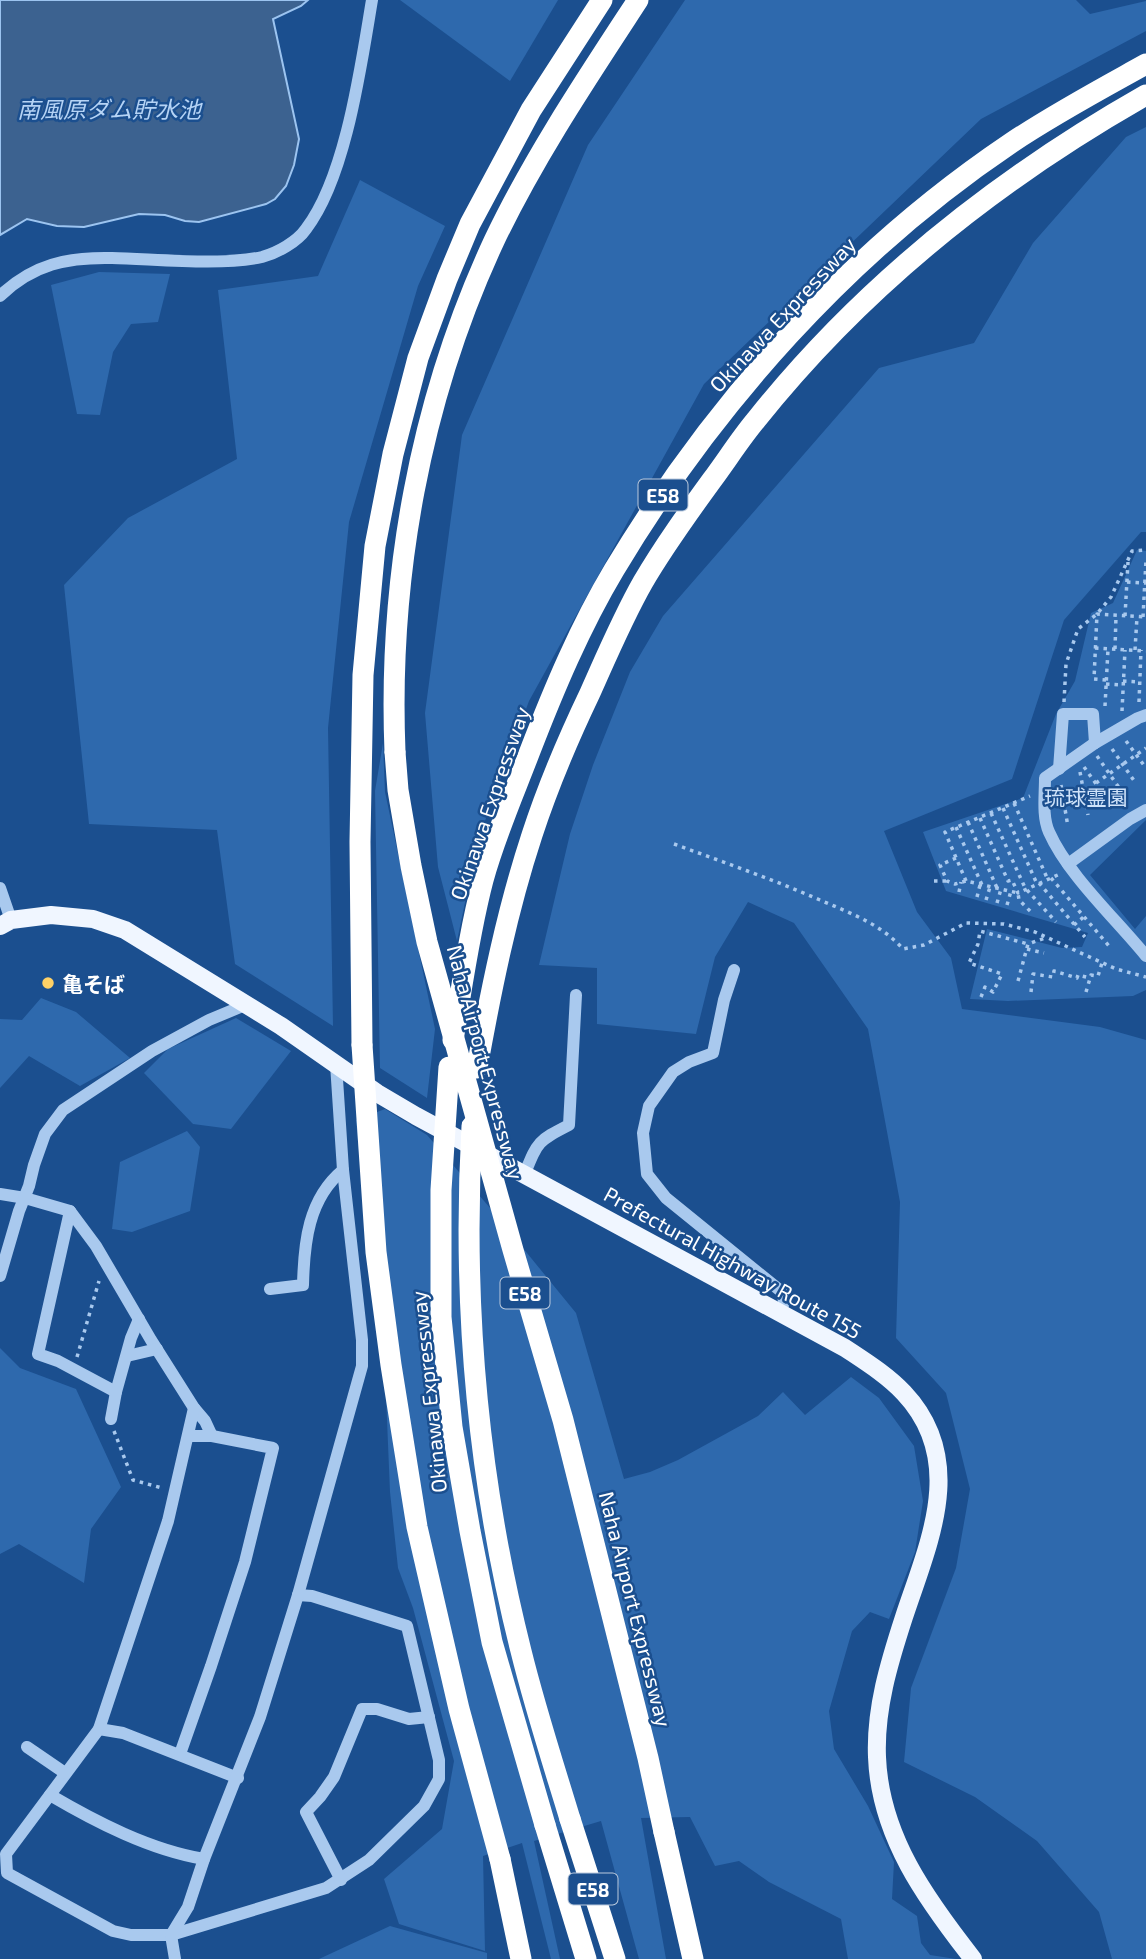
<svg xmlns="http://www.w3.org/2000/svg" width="1146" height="1959" font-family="'Exo 2','Noto Sans JP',sans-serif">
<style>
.green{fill:#2e69ad}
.water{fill:#3c6290;stroke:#9cc4f0;stroke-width:2}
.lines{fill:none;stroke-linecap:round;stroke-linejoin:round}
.path{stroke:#a9c9ee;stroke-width:3.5;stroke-dasharray:3.5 5;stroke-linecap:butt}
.minor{stroke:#a9c9ee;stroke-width:12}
.major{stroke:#f0f6ff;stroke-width:18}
.highway{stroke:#fff;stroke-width:21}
.highway-bridge{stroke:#fff;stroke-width:21}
.poi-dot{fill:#ffd166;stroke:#1b4f8f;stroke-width:2.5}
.labels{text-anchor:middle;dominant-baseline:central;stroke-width:5;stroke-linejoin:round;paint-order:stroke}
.shield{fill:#1b4f8f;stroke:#bbcadd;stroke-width:2}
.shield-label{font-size:19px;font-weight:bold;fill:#fff}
.street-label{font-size:21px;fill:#fff;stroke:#1b4f8f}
.park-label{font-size:21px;fill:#cfe3fa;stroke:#1b4f8f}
.poi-label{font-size:21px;font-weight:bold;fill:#fff;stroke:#1b4f8f;text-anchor:start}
.water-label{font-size:23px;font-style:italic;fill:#b5d3f5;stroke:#1b4f8f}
</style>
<rect width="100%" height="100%" fill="#1b4f8f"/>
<g class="green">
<polygon points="400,0 558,0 510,81"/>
<polygon points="685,0 1076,0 1090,14 1146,1 1146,31 981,119 704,384 529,701 478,840 457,941 438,867 425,713 462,435 588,145"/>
<polygon points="1146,127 1146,532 1141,532 1064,620 1012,779 884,831 917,912 951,958 962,1009 1100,1027 1146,1040 1146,1959 1112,1959 1099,1912 1037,1841 975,1797 904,1762 911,1688 956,1568 970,1489 946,1393 896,1338 900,1202 868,1029 794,923 748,902 715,957 696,1034 597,1024 597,968 539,965 570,834 593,765 630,672 663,616 879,368 974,343 1033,243 1126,137"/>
<polygon points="360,180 445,226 418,286 349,522 328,728 333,1026 235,964 217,830 89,824 64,585 128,518 237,459 218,290 318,276"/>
<polygon points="99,272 170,274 158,322 131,324 113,352 100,415 77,414 51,285"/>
<polygon points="1137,550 1146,551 1146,820 1090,875 1135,929 1146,916 1146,990 1133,996 1008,1001 970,999 987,929 1062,948 1082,947 1088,933 946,891 923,832 1023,798 1056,714 1075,681 1091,613 1113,603"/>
<polygon points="383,743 385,792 435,1029 427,1098 380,1068 375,791"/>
<polygon points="41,998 76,1012 130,1058 80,1086 29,1056 0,1088 0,1019 22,1020"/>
<polygon points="236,1018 291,1051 231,1129 193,1124 144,1073 168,1049"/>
<polygon points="385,1109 427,1135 491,1209 576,1313 624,1479 650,1472 678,1460 758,1416 783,1392 805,1415 851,1377 879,1398 914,1446 923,1501 915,1552 889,1619 870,1612 852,1631 829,1711 834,1749 868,1806 894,1862 892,1899 917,1916 921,1943 930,1955 956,1959 848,1959 841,1919 769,1882 739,1861 715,1866 690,1817 641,1818 666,1959 639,1959 601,1821 534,1841 560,1959 551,1959 522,1843 483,1856 485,1951 399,1924 384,1879 442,1829 454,1761 413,1608 398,1568 390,1492 386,1396 372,1290 356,1120"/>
<polygon points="187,1131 200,1147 190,1211 132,1232 112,1229 120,1162"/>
<polygon points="0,1348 20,1368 76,1389 121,1487 91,1529 84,1583 19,1544 0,1554"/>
<polygon points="390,1926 487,1953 487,1959 319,1959"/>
</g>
<polygon class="water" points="0,0 308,0 301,6 273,19 299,139 294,165 286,186 275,199 266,204 199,222 185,221 165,215 139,214 84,227 57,226 27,219 0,235"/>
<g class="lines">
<g class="path">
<polyline points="1127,582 1146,583"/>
<polyline points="1125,616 1128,562"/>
<polyline points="1143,617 1146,560"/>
<polyline points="1095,648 1146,651"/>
<polyline points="1115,649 1116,616"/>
<polyline points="1135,650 1137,617"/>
<polyline points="1106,680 1094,679 1097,614 1146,617"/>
<polyline points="1123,681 1140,682"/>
<polyline points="1106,684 1123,685"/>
<polyline points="1064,702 1066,664 1078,629 1097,614 1111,597 1132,551 1146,550"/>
<polyline points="1139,702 1141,650"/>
<polyline points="1105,706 1108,649"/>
<polyline points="1122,711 1125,650"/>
<polyline points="1126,741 1146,768"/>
<polyline points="1112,749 1135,782"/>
<polyline points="1097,756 1122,792"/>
<polyline points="1084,767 1109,802"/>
<polyline points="1080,772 1088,815"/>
<polyline points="1096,783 1146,748"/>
<polyline points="1061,785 1068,827"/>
<polyline points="1014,803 1048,880"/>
<polyline points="1003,808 1037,884"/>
<polyline points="991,813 1026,890"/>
<polyline points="980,818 1008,881 1012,880 1018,893 1060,874"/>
<polyline points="968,822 997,888"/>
<polyline points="956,827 982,885"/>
<path d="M674 844C723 862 772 879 820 900 850 913 881 924 903 949L924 945 966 923 1004 924 1035 932 1116 969 1146 977"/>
<polyline points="956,858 940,865 947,881 955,884 966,881 1018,893 1019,900 1032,913"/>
<polyline points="1051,878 1109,946"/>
<polyline points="934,881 947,881"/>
<polyline points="966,881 945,832 1030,796"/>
<polyline points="1039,883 1085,937"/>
<polyline points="1027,890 1056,922"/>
<polyline points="959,892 961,882"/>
<polyline points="977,897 980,885"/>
<polyline points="986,900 990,887"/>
<polyline points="997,903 1001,889"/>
<polyline points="1007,905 1011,891"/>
<polyline points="1074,925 1086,915"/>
<polyline points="1027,949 1044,953"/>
<polyline points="1018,981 1028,944 1045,938"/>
<polyline points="1031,992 1033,974 1053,977 1054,971 1077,978 1078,975 1090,978"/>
<polyline points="1086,992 1091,975 1098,976 1102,963"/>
<polyline points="981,997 985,987 993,992 1002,974 969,963 978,944 980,931 1028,944"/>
<polyline points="77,1357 99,1281"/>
<polyline points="114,1431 133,1480 162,1488"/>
</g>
<g class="minor">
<path d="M0 296C33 264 68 257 112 258 156 259 220 266 262 257 277 253 297 242 306 229 346 177 361 65 372 0"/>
<path d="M1146 715 1138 718 1095 743 1045 778C1045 796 1042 816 1049 832 1068 875 1116 919 1146 956"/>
<polyline points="1059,769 1063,714 1093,714 1095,743"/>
<polyline points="1068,864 1130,819 1146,810"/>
<polyline points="0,888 11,920"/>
<polyline points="734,970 724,1000 713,1053 689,1062 673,1072 649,1106 643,1133 647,1174 666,1198 782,1292 784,1301 781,1313"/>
<path d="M525 1173C538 1141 538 1141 569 1125L576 995"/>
<polyline points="0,1194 25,1198 70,1211 96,1246 151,1340 194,1408 205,1421 212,1436"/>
<polyline points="70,1211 38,1354 58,1361 116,1392 131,1338 139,1319"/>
<polyline points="0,1276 19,1211 29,1186 34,1165 45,1134 63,1110 152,1051 209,1020 245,1005"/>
<path d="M270 1289 303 1285C304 1243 308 1199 343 1170"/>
<polyline points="127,1356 157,1349"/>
<polyline points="194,1408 168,1521 99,1729 6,1854 7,1873 113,1931 131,1935 171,1935 326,1888 369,1860 424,1806 439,1779 439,1760 407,1626 312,1596 298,1595"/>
<polyline points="111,1419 116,1392"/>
<polyline points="99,1729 123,1733 238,1778"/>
<polyline points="27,1747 65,1773"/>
<polyline points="180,1754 211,1666 245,1562 273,1448 212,1436 188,1436"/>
<path d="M50 1795C96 1822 150 1850 204 1859"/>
<polyline points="341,1880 306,1812 320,1797 334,1777 362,1709 377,1709 409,1719 429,1717"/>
<polyline points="175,1959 171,1935 188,1907 204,1859 260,1717 298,1595 362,1366 362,1340 343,1170 336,1064"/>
</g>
<path class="major" d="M0 926 11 920 51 915 93 919 125 930 281 1026 377 1093 416 1116 845 1348C866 1362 887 1375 904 1393 968 1461 928 1544 904 1617 889 1663 875 1709 877 1757 880 1836 926 1899 973 1959"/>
<g class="highway">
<path d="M395 752C388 578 420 400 494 241 534 157 587 78 638 0"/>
<path d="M453 1040C462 987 469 933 483 880 495 836 514 793 530 751 554 689 580 627 614 570 714 403 849 252 1011 143 1054 114 1101 89 1146 64"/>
<polyline points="362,1045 360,842 363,675 375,546 393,454 418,358 447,279 470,224 531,110 602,0"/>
<path d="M477 1068C491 990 507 911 532 835 548 786 568 739 590 693 607 655 623 617 643 582 664 546 688 513 712 480 727 460 740 439 756 420 862 287 998 179 1146 95"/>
<polyline points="570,1819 615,1959"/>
<polyline points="545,1825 586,1959"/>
<polyline points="664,1832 693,1959"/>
<polyline points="500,1859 521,1959"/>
</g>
<g class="highway-bridge">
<polyline points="395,752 398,790 411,866 427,942 513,1250 563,1420 648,1758 664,1832"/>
<polyline points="362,1045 376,1252 391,1365 417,1527 459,1709 500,1859"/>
<polyline points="449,1067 441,1190 441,1317 452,1427 470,1531 492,1642 545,1825"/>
<path d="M472 1126C462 1302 478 1481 521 1651 535 1708 553 1763 570 1819"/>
</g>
</g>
<circle class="poi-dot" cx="48" cy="983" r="7"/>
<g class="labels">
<g class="shield">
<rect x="638.5" y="479.5" width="49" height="31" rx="5"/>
<rect x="500.5" y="1277.5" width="49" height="31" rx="5"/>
<rect x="568.5" y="1873.5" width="49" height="31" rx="5"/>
</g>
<g class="shield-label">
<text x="663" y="495">E58</text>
<text x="525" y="1293">E58</text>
<text x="593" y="1889">E58</text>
</g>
<g class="street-label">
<text transform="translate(782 314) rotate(-47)">Okinawa Expressway</text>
<text transform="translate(489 803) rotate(-71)">Okinawa Expressway</text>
<text transform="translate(486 1062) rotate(75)">Naha Airport Expressway</text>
<text transform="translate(733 1262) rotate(29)">Prefectural Highway Route 155</text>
<text transform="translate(428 1392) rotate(-96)">Okinawa Expressway</text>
<text transform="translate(636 1609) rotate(76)">Naha Airport Expressway</text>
</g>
<g class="park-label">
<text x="1086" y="796">琉球霊園</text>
</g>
<g class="poi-label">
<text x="62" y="983">亀そば</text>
</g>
<g class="water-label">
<text x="109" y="109">南風原ダム貯水池</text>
</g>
</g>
</svg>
